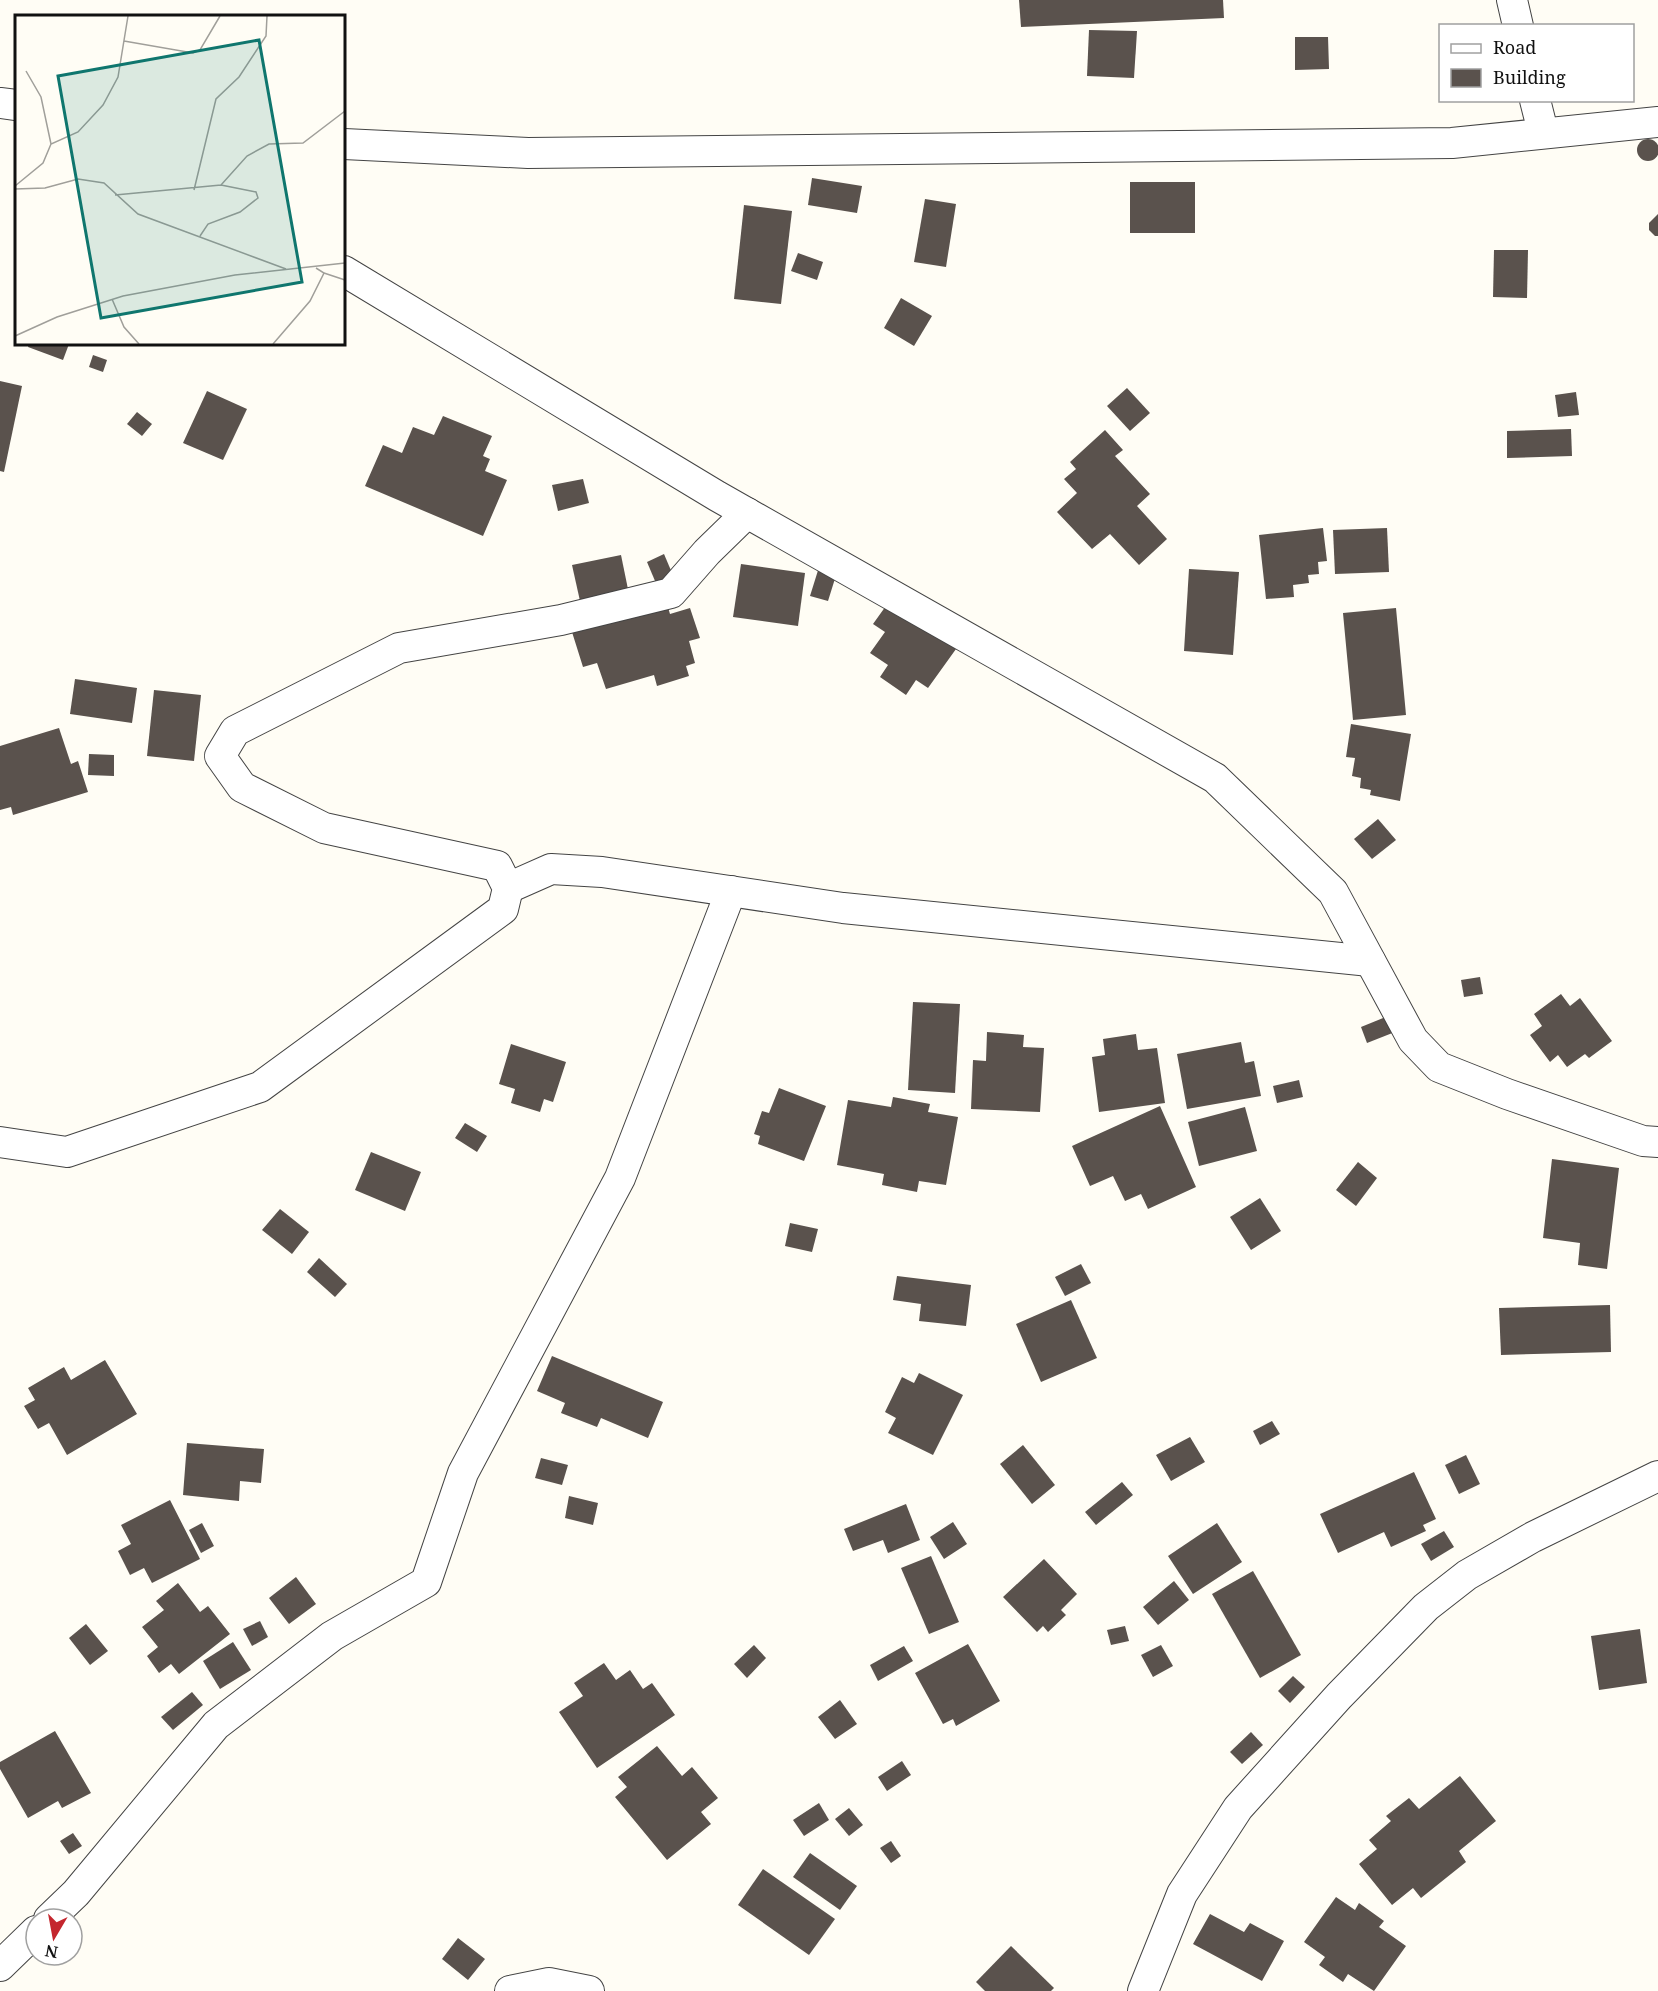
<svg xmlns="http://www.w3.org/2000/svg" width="1658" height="1991" font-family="'Noto Serif',serif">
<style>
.building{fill:#5a524d}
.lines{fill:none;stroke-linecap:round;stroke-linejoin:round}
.street-casing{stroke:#444;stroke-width:32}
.street{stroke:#fff;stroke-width:30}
.inset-road{fill:none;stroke:#a09f9a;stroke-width:1.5}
.view{fill:#0f766e;fill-opacity:0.15;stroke:#0f766e;stroke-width:3}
.inset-edge{fill:none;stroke:#111;stroke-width:3}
</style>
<rect width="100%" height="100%" fill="#fffdf5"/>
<g class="building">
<polygon points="1019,0 1223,0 1224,18 1021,27"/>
<polygon points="1089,30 1137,31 1134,78 1087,76"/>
<polygon points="1295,37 1328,37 1329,69 1295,70"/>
<circle cx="1648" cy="150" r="11"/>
<polygon points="812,178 862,186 857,213 808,205"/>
<rect x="1130" y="182" width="65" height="51"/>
<polygon points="925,199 956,204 946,267 914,262"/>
<polygon points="744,205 792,211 781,304 734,299"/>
<polygon points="1658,214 1658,236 1655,236 1649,230 1649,223"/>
<polygon points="1494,250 1528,250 1527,298 1493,297"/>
<polygon points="798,253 823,262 817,280 791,271"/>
<polygon points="901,298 932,316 914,346 884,328"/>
<polygon points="29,344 69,344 63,360 28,347"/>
<polygon points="93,355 107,360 103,372 89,367"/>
<polygon points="0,381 22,386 4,472 0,471"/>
<polygon points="1127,388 1150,413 1130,431 1107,406"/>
<polygon points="207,391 247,409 223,460 183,443"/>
<polygon points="1576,392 1579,415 1558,417 1555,395"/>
<polygon points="137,412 152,424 142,436 127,424"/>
<polygon points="443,416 492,436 483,456 490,459 485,471 507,480 483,536 365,486 383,445 402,453 413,427 434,435"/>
<polygon points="1571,429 1572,456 1507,458 1507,431"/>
<polygon points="1105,430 1123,450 1115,456 1150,494 1137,506 1167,539 1139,565 1110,534 1092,549 1057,512 1077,493 1064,479 1076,469 1070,462"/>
<polygon points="583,479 589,503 558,511 552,485"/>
<polygon points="1323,528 1327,561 1318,562 1319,574 1308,575 1309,583 1293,585 1294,597 1266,599 1259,535"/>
<polygon points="1387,528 1389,572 1335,574 1333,530"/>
<polygon points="664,554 675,580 658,588 647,562"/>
<polygon points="621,555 630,599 582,610 572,565"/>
<polygon points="741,564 805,573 798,626 733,617"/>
<polygon points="820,564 838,569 828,601 810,596"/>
<polygon points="1189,569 1239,572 1233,655 1184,651"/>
<polygon points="888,603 956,649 928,688 916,680 906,695 880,677 888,665 870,653 885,632 873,624"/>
<polygon points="667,604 670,614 690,608 700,638 689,641 695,663 686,666 689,676 657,686 654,675 606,689 597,663 583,667 572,632"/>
<polygon points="1396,608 1406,715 1353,720 1343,613"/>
<polygon points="75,679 137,688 132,723 70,714"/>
<polygon points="154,690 201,695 194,761 147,756"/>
<polygon points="1351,724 1411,734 1400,801 1370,795 1371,790 1360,788 1361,778 1352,776 1355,758 1346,757"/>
<polygon points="59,728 71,764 78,761 88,792 13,815 11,807 0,810 0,746"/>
<polygon points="89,754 114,755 114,776 88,775"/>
<polygon points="1378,819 1396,840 1372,859 1354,839"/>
<polygon points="1480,977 1483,994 1464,997 1461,980"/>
<polygon points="1561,994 1570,1006 1580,998 1612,1041 1589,1058 1585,1054 1567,1067 1558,1055 1550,1062 1530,1035 1542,1026 1534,1014"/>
<polygon points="913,1002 960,1004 955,1093 908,1090"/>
<polygon points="1393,1014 1400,1030 1367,1043 1361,1027"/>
<polygon points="987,1032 1024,1035 1023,1047 1044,1048 1040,1112 971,1109 973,1060 986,1061"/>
<polygon points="1136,1034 1138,1050 1157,1048 1165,1103 1099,1112 1092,1057 1105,1055 1103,1039"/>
<polygon points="1241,1042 1245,1063 1254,1061 1261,1096 1187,1109 1177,1054"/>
<polygon points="511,1044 566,1062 553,1102 544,1099 540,1112 511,1103 515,1089 499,1084"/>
<polygon points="1299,1080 1303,1097 1277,1103 1273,1086"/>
<polygon points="779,1088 826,1106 804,1161 758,1144 760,1136 754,1134 762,1111 769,1113"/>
<polygon points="893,1097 930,1104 928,1112 958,1117 946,1185 919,1181 917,1192 882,1185 884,1174 837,1165 848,1100 891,1107"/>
<polygon points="1160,1106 1196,1187 1148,1209 1141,1194 1125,1201 1113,1176 1090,1186 1072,1146"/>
<polygon points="1245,1107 1257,1151 1199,1166 1188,1122"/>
<polygon points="465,1123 487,1136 477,1152 455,1138"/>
<polygon points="371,1152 421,1172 405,1211 355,1190"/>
<polygon points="1552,1159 1619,1168 1607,1269 1578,1265 1580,1243 1543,1238"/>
<polygon points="1358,1162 1377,1178 1356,1206 1336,1190"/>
<polygon points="1260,1198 1281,1231 1251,1250 1230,1217"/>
<polygon points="280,1209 309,1232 292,1254 262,1230"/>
<polygon points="790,1223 818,1229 812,1252 785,1246"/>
<polygon points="319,1258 347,1284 335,1297 307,1272"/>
<polygon points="1081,1264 1091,1283 1065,1296 1055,1277"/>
<polygon points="897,1276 971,1285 966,1326 919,1321 921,1304 893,1300"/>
<polygon points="1071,1300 1097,1358 1041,1382 1016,1324"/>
<polygon points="1610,1305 1611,1352 1501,1355 1499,1308"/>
<polygon points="552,1356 663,1402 648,1438 601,1418 597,1427 561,1413 565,1403 537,1391"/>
<polygon points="105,1360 137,1414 67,1455 49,1423 38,1429 24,1406 35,1400 28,1388 64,1367 71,1380"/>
<polygon points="919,1373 963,1395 933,1455 888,1433 896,1418 885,1412 902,1377 914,1383"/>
<polygon points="1272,1421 1280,1434 1260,1445 1253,1431"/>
<polygon points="1190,1437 1205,1462 1171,1481 1156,1455"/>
<polygon points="187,1443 264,1449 261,1483 240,1481 239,1501 183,1495"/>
<polygon points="1023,1445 1055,1485 1032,1504 1000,1464"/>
<polygon points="1466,1455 1480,1484 1459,1494 1445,1465"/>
<polygon points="541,1458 568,1465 562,1485 535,1478"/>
<polygon points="1414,1472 1436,1519 1423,1525 1426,1531 1391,1547 1384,1532 1338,1553 1320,1514"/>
<polygon points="1122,1482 1133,1495 1096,1525 1085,1512"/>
<polygon points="569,1496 598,1503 593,1525 565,1518"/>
<polygon points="170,1500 200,1559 152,1583 144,1568 130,1575 118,1551 131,1544 121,1525"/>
<polygon points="906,1504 920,1540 888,1553 883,1540 853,1551 844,1529"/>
<polygon points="953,1522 967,1544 944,1559 930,1537"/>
<polygon points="202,1523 214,1546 201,1553 189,1530"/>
<polygon points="1217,1523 1242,1562 1193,1594 1168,1556"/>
<polygon points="1444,1531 1454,1547 1431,1561 1421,1544"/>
<polygon points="931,1556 959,1622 929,1634 901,1568"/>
<polygon points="1044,1559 1077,1594 1061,1610 1066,1615 1048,1632 1043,1626 1037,1632 1003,1597"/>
<polygon points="1253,1571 1301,1655 1260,1678 1212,1594"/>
<polygon points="296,1577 316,1604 289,1624 269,1598"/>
<polygon points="1174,1581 1189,1600 1158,1625 1143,1607"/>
<polygon points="178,1583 200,1612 208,1606 230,1634 179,1674 171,1664 159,1673 147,1656 158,1647 142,1627 164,1610 156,1601"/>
<polygon points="260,1621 268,1637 252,1646 243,1629"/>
<polygon points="86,1624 108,1651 90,1665 69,1638"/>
<polygon points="1125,1626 1129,1641 1111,1645 1107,1630"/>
<polygon points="1640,1629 1647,1683 1599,1690 1591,1636"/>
<polygon points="233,1642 251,1670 220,1689 203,1661"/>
<polygon points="968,1644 1000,1701 956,1726 953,1719 943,1724 915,1673"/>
<polygon points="754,1645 766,1658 747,1678 734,1664"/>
<polygon points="1161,1645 1173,1666 1153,1677 1141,1655"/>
<polygon points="904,1646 913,1661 878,1681 870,1665"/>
<polygon points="604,1663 616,1680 630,1670 643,1689 652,1683 675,1715 597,1768 559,1712 583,1696 574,1683"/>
<polygon points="1293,1676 1305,1687 1290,1703 1278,1691"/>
<polygon points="192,1692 203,1705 173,1730 161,1717"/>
<polygon points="840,1700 857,1724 835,1739 818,1717"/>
<polygon points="55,1731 91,1793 62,1808 58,1801 28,1818 0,1769 0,1762"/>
<polygon points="1251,1732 1263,1745 1242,1764 1230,1752"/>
<polygon points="657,1746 682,1776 692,1767 718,1798 701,1812 711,1824 667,1860 615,1797 627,1787 618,1777"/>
<polygon points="902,1761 911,1775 887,1791 878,1777"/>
<polygon points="1460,1776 1496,1821 1459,1851 1466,1862 1421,1898 1413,1888 1392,1905 1359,1864 1377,1849 1369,1840 1391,1821 1386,1816 1409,1798 1419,1809"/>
<polygon points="819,1803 829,1820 804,1836 793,1820"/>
<polygon points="849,1808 863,1825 849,1836 835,1819"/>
<polygon points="73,1833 82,1846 69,1854 60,1841"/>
<polygon points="891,1841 901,1856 891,1863 880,1848"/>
<polygon points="810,1853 857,1886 840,1910 793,1877"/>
<polygon points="763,1869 835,1919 809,1955 738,1905"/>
<polygon points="1336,1897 1355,1910 1359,1903 1384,1921 1379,1927 1406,1946 1374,1991 1348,1974 1343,1982 1319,1965 1325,1957 1304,1942"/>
<polygon points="1210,1914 1244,1932 1250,1923 1284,1941 1262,1981 1193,1944"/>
<polygon points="458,1938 485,1959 468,1980 442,1959"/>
<polygon points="1011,1946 1054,1988 1051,1991 985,1991 976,1982"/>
</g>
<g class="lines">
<g class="street-casing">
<g id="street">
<polyline points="1512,0 1518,26"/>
<polyline points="1535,100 1543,132"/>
<polyline points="0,103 16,105"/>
<polyline points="344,144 528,153 1452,143 1658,122"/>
<polyline points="344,271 717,496 1215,778 1333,892 1413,1040 1439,1067 1507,1094 1643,1141 1658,1142"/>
<polyline points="508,888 551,869 602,872 843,908 1370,961"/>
<polyline points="0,1142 67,1152 260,1087 503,909 508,888 497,866 324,828 242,787 220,756 235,731 399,648 561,620 671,593 707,552 747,513"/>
<polyline points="49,1919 76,1893 216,1725 332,1636 426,1582 463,1473 620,1178 731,891"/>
<polyline points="0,1966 36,1931"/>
<polyline points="510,1991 549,1983 589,1991"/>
<polyline points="1143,1991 1182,1894 1238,1808 1339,1696 1426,1607 1467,1575 1533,1537 1658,1476"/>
</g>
</g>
<use href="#street" class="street"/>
</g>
<g transform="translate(15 15)">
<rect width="330" height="330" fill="#fffdf5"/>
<path class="inset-road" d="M109 26 178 38 185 35 205 1M11 56 26 82 36 129M0 171 28 148 36 129 63 117 88 90 103 62 113 1M0 174 30 173 63 164 89 168 123 199 271 254M179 175 201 84 224 62 251 21 252 1M100 180 206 170M185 221 193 209 225 197 243 183 241 177 206 170 232 141 254 129 288 128 330 96M309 258 330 265M97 284 109 312 124 329M0 321 42 302 108 281 220 260 330 248M258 329 295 286 309 258 301 253"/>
<path class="view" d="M244 25 287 267 86 303 43 61Z"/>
<rect width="330" height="330" class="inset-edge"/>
</g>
<rect x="1439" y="24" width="195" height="78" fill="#ffffff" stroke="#a0a0a0" stroke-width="1.5"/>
<rect x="1451" y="44" width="30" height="9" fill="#ffffff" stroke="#a0a0a0" stroke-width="1.5"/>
<text x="1493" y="54" font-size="18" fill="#111111">Road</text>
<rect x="1451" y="69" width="30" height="18" fill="#5a524d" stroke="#a0a0a0" stroke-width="1.5"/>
<text x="1493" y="84" font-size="18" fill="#111111">Building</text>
<g transform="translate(54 1937) rotate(190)"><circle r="28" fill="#ffffff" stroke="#a0a0a0" stroke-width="1.5"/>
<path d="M0-4.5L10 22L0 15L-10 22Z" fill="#c4262e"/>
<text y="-9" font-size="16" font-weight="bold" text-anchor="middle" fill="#111111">N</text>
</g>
</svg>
